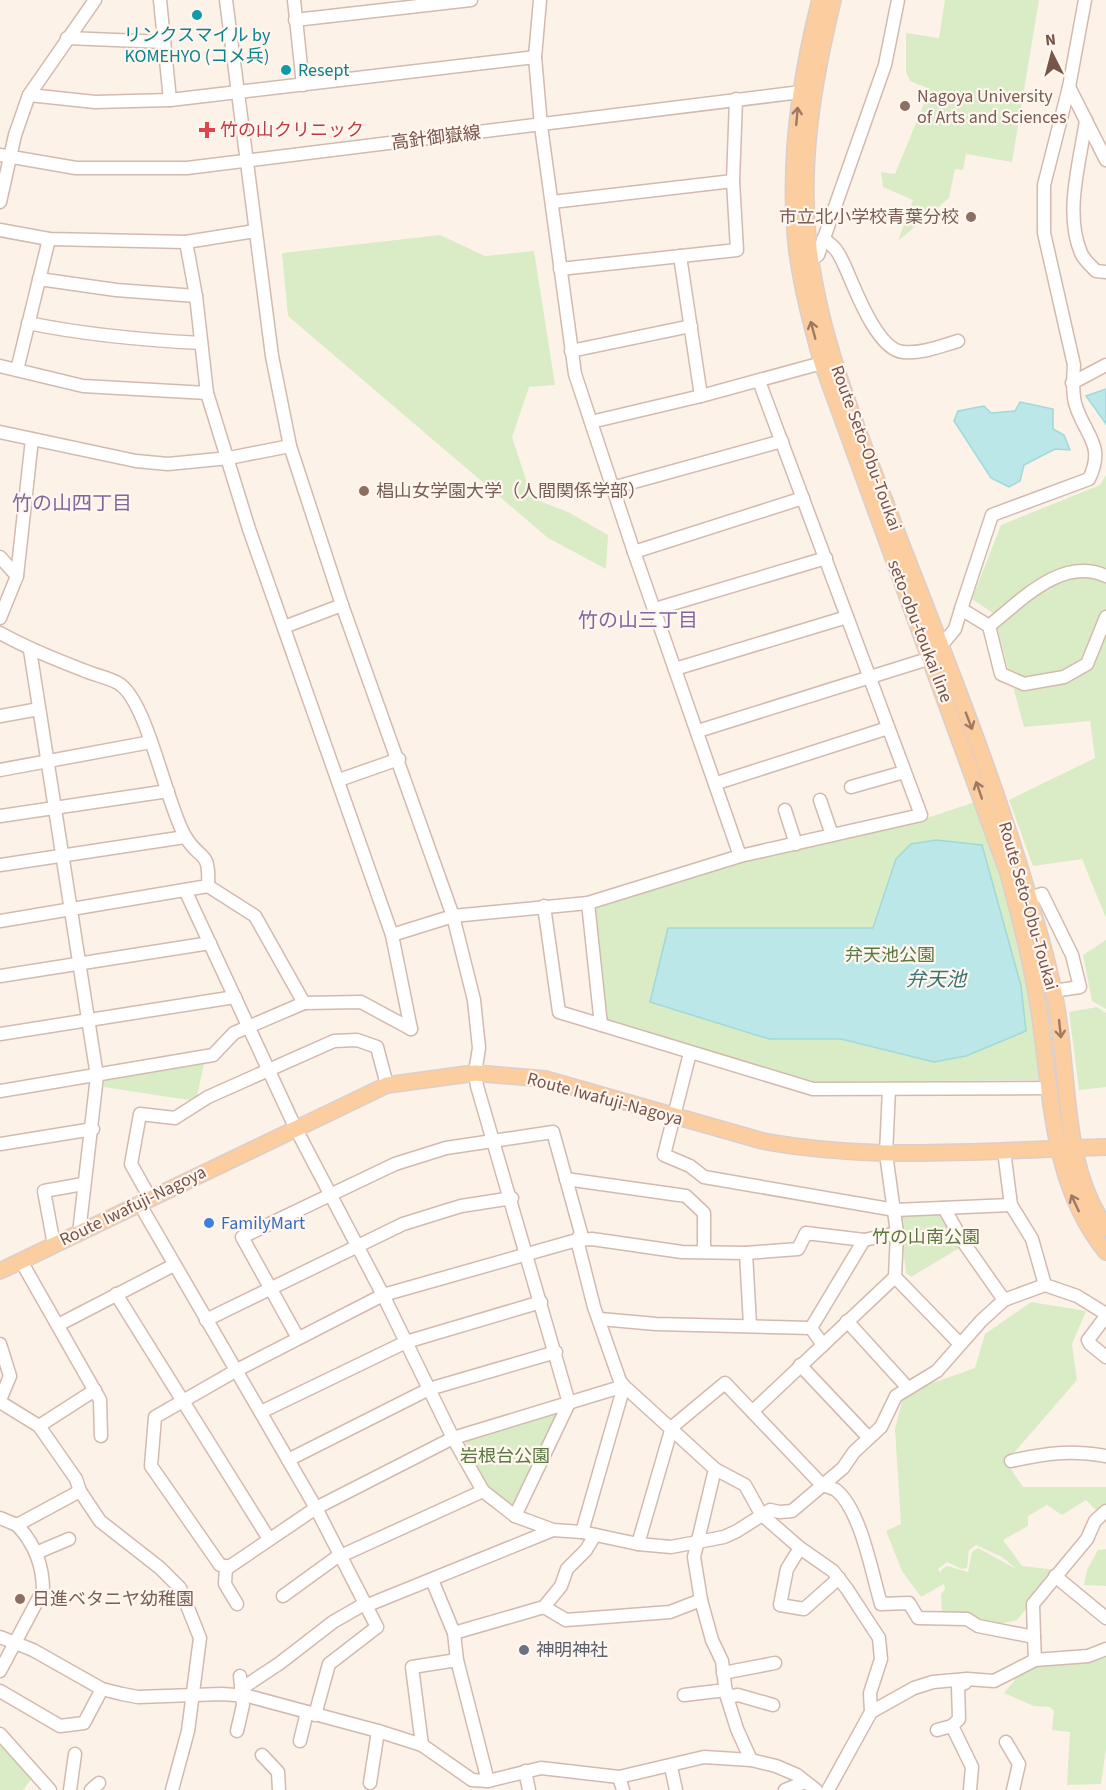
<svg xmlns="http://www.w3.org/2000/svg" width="1106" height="1790" font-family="'Source Sans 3','Noto Sans JP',sans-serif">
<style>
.green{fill:#daecc5;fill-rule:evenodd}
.water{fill:#bbe7e8;stroke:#a1d9da;stroke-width:1.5}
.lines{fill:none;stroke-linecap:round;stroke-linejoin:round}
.minor-casing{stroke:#d2baaf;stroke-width:15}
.major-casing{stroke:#d9cfcd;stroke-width:18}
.minor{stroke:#fff;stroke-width:12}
.major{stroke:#fccd9f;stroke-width:15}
.oneway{stroke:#a07964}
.culture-dot{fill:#0f9aa8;stroke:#fff6ef;stroke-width:2}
.education-dot{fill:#8d6e63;stroke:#fff6ef;stroke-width:2}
.health-dot{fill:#e0444e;stroke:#fff6ef;stroke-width:2}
.shop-dot{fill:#3f7fe0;stroke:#fff6ef;stroke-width:2}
.worship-dot{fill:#6b7280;stroke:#fff6ef;stroke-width:2}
.labels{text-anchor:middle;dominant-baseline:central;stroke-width:4.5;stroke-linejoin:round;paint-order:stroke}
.culture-label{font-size:18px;fill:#0d838f;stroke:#fff6ef}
.education-label{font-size:18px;fill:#785e54;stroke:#fff6ef;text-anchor:start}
.health-label{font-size:18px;fill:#be3a42;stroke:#fff6ef;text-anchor:start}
.street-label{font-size:18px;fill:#78554b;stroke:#fff6ef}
.park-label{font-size:18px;fill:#58783f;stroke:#fff6ef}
.shop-label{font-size:18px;fill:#366cbe;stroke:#fff6ef;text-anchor:start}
.worship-label{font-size:18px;fill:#5b616d;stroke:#fff6ef;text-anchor:start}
.neighbourhood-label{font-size:20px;fill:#82679b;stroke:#fff6ef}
.water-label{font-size:20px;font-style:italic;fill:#3a7476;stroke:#fff6ef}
</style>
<rect width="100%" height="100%" fill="#fdf2e8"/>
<g class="green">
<polygon points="945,0 1039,0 1012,162 966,154 963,170 955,169 949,198 898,241 913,200 883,187 881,172 895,174 930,89 910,81 906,72 906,33 939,38"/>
<polygon points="440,235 485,256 534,251 555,385 529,387 512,437 532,498 568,512 608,535 606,569 548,538 288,316 282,253"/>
<polygon points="1106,475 1106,918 1082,859 1033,866 1009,800 1095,758 1090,721 1024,727 993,613 972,599 1001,525 1100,485"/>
<polygon points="975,802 1000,868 1029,987 1041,1080 817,1082 601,1023 590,908 738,859 927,818"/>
<polygon points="1106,940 1106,1009 1092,1001 1083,955"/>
<polygon points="1097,1007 1106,1013 1106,1087 1079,1090 1069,1012"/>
<polygon points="204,1064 196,1101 103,1087 104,1080"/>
<polygon points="941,1211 961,1247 911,1277 906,1273 899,1213"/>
<path d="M1031 1302 1086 1311 1072 1344 1077 1380 1006 1462 1023 1487H1106V1506L1097 1511 1086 1500 1062 1515 1047 1505 1028 1516V1526L1003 1540 1022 1566 1057 1570 1039 1591 1034 1589 1035 1598 1017 1620 996 1625 942 1615 941 1594 945 1589 944 1584 921 1597 902 1571 886 1531 901 1524 895 1429 904 1393 975 1368 985 1334ZM976 1545 1002 1557 1018 1570 978 1548 972 1552 968 1572 947 1566 941 1570V1573L938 1569 947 1562 962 1569 967 1568 969 1550Z"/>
<polygon points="561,1407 513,1506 486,1484 463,1438"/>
<polygon points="1106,1549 1106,1586 1084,1585 1087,1570 1098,1550"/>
<polygon points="1106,1655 1106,1748 1101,1784 1067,1785 1070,1732 1052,1730 1054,1711 1050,1707 1034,1706 1004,1693 1015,1680 1013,1675 1039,1663 1091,1659"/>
<polygon points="0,1740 33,1777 23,1790 0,1790"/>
</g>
<g class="water">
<polygon points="1106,389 1106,424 1086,396"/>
<polygon points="1020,402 1053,409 1053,429 1064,435 1070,450 1055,449 1024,465 1020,481 1009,487 991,478 954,421 958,411 984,406 991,413 1015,411"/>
<polygon points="936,840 982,845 1021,986 1026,1031 966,1056 934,1062 841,1039 769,1039 650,1002 668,928 873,928 896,859 911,844"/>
</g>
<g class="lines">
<g class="minor-casing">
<g id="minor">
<polyline points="160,0 170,100"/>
<polyline points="226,0 272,356 290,446 342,605 453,916 474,1000 479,1048 475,1073 477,1086 569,1403 515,1516"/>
<polyline points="294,0 303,85"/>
<polyline points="540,0 535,57 541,126 575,374 634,552 740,856"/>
<polyline points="295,20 471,0"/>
<polyline points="67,38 164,42"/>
<polyline points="1069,87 1106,160"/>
<polyline points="29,95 95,102 170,100 535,57"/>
<path d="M1086 120C1080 162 1064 213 1081 253 1084 260 1091 266 1096 271L1106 272"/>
<polyline points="0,155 76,168 187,168 809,91"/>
<polyline points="0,202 15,135 29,95 95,0"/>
<polyline points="552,202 733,181"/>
<polyline points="0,230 49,239 186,242 255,231"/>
<path d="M823 239C838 248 840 256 847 271 856 292 878 350 903 352 921 354 941 346 958 341"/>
<polyline points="186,242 196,296 207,393 249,529 392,935 411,1029"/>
<polyline points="680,256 701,396"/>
<polyline points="811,260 818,255 885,65 898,0"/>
<polyline points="560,269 737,250 733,181 736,99"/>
<polyline points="39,279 116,290 196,296"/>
<path d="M28 323C86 335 142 340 201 343"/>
<polyline points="571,351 691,326"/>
<polyline points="0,366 83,386 207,393"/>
<polyline points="17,370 49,239"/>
<polyline points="1072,383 1106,365"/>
<polyline points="591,422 701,396 822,363"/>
<polyline points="0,432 136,461 168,464 229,458 290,446"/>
<polyline points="612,488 782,441"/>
<polyline points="634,552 803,498"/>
<polyline points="0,557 17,576"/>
<polyline points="655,609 826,558"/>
<path d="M961 609 992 515 1089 479C1106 444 1084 435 1075 403 1072 390 1073 377 1074 365L1044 233V185L1069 87 1085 0"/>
<polyline points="0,618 17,576 32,439"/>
<path d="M989 626C1021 601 1061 556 1106 576"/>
<polyline points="284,627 342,605"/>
<path d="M0 633C27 648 54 659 83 670 94 675 107 677 118 683 147 699 166 804 185 836 200 862 210 848 208 886L0 921"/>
<polyline points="30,650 97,1076 79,1233"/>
<polyline points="675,669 847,617"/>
<polyline points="0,716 39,709"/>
<polyline points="698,731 931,658 955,629 961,609 989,626 1001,674 1024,684 1064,677 1087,664 1106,617"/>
<polyline points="0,770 151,742"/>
<polyline points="339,780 399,759"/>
<polyline points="717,783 888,728"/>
<polyline points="851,787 904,772"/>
<polyline points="820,800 832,835"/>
<polyline points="785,810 796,844"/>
<polyline points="0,816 168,791"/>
<polyline points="0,865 185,837"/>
<polyline points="208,886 255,916 304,1003"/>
<polyline points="185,890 295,1127 383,1295 453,1438 483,1491 515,1516 553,1530 582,1532 638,1544 671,1547 724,1537 737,1531 770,1510 780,1512 792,1511 843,1468 854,1452 881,1427 896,1396 937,1371 981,1321 1004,1300 1045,1285 1077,1296 1106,1314"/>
<polyline points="1029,898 1042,894 1072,955 1080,987 1053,991"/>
<polyline points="588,903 601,1025"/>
<polyline points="544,906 559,1012 813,1089 1049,1088"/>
<polyline points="392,935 453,916 588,903 740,856 921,815 759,381"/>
<polyline points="0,976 210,943"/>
<polyline points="0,1034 235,997"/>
<polyline points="690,1053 664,1155 690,1166 704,1177 895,1210 1011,1205"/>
<polyline points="889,1089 886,1154 897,1233 895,1277 960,1344"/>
<polyline points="0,1091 213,1055 234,1033 304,1003 361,1002 411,1029"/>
<polyline points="0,1144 93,1129"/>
<polyline points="1004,1151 1011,1205 1032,1239 1045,1285"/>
<polyline points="566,1179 686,1196 704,1213 704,1252"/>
<polyline points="150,1198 131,1164 140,1114 175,1118 208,1097 334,1041 357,1040 377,1047 387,1085"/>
<polyline points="139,1203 316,1508 377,1627 329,1664 315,1715"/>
<polyline points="944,1208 964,1243 1004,1300"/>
<polyline points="54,1245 44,1191 83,1184"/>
<polyline points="746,1253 750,1325"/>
<polyline points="21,1261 100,1400 101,1436"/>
<polyline points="116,1294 269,1539"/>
<polyline points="1106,1316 1088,1340 1090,1344 1106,1357"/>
<polyline points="600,1319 656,1324 811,1328"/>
<polyline points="206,1320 403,1224 461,1206 512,1198"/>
<polyline points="847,1321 907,1387"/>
<polyline points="58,1325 174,1265"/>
<polyline points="298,1338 242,1237 395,1164 446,1148 553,1132 581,1233 577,1240 594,1307 620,1381 624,1386 582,1532"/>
<polyline points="0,1344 10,1376 0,1400"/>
<polyline points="823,1345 811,1328 864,1240"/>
<polyline points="800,1365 868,1437"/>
<polyline points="0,1402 39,1426 76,1479 80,1491 100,1521 160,1568 180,1588 200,1638 188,1731 172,1790"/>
<polyline points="753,1411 895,1277"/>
<polyline points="261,1412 406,1342 541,1302"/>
<polyline points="39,1426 95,1390"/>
<polyline points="288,1460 429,1389 556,1352"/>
<path d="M1011 1461C1047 1453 1069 1450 1106 1456"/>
<polyline points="715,1469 694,1557 701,1600 712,1640 722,1661 726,1694 737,1729 751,1760"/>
<polyline points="0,1518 17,1525"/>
<path d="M638 1544 672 1427 725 1383 822 1485C826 1486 832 1488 836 1490 861 1510 872 1574 881 1604L909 1603 918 1618 967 1619 978 1626 1034 1637 1035 1660"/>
<polyline points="800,1548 787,1569 780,1605 804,1609 839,1578"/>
<polyline points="36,1553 69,1539"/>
<polyline points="226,1566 225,1584 237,1604"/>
<polyline points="1055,1576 1106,1618"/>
<polyline points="432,1580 454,1633 457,1660 488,1781"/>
<polyline points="283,1596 334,1559 483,1491"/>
<polyline points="368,1605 553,1530"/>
<polyline points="544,1607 566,1620 670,1612 701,1600"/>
<polyline points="454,1633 544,1607 561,1586 567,1569 586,1550 595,1535"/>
<polyline points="0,1637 33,1650 102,1689 122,1694 138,1697 222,1694 248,1696 378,1731 422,1745 472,1780 488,1781 541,1768 619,1777 704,1757 751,1760 776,1766 797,1775 816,1790"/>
<polyline points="1034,1637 1033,1604 1087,1539 1095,1521 1106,1511"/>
<path d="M0 1671 43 1590C43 1565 34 1543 17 1525L80 1491"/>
<polyline points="723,1673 775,1663"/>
<polyline points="241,1689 280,1663 333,1622 366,1603"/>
<polyline points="0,1691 60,1726 84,1723 102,1689"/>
<polyline points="684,1695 726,1690"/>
<polyline points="727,1697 738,1695 773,1705"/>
<polyline points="871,1712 870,1693 881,1659 879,1638 847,1589 833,1571 800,1548 761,1514 745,1485 715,1469 624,1386 453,1438 316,1508 229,1567 220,1565 151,1466 155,1417 237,1370 383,1295 577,1240 592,1239 682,1252 746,1253 798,1249 806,1233 864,1240 897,1233"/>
<polyline points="952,1726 959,1719 958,1686 965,1683 967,1679"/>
<polyline points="937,1730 952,1726 972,1767 970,1790"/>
<polyline points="237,1731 243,1705 240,1676"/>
<polyline points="0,1734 50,1790"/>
<polyline points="300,1741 307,1712"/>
<polyline points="1006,1742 1019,1764 1013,1790"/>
<polyline points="422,1745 412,1667 457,1660"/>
<polyline points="262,1755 278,1772 279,1790"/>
<polyline points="671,1767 676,1790"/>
<polyline points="525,1771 529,1790"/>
<polyline points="619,1777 623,1790"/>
<polyline points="370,1783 378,1731"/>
<polyline points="70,1790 75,1754"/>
<polyline points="91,1790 99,1783"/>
<polyline points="785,1790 805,1782"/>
<polyline points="828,1790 871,1712 914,1688 933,1682 967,1679 994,1681 1035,1660 1088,1656 1106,1649"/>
</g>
</g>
<g class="major-casing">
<g id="major">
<path d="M820 0C799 82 787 166 797 251 802 289 812 326 822 363L1008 873C1020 918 1032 963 1039 1010 1052 1095 1050 1182 1106 1252"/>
<path d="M833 0C813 83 799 162 809 248 820 339 856 426 889 512 938 640 991 767 1029 898 1041 939 1054 982 1059 1023 1069 1091 1065 1170 1106 1228"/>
<path d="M0 1271 387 1085 475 1073 545 1079 763 1141C876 1162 991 1150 1106 1147"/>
</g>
</g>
<use href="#minor" class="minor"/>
<use href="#major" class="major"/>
</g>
<defs><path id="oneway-shaft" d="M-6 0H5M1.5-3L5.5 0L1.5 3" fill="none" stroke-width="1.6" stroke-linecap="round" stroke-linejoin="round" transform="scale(1.5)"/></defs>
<g class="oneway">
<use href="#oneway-shaft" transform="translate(797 116) rotate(-85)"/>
<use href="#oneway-shaft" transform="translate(813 330) rotate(-105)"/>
<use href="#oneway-shaft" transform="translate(969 721) rotate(69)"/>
<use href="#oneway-shaft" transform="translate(979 790) rotate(-109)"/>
<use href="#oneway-shaft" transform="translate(1060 1029) rotate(84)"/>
<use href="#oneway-shaft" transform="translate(1075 1203) rotate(-115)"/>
</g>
<g class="culture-dot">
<circle cx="197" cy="15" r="6"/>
<circle cx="286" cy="70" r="6"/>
</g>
<g class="education-dot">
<circle cx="905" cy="106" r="6"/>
<circle cx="971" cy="217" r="6"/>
<circle cx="364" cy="491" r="6"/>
<circle cx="20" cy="1599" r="6"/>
</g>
<path class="health-dot" d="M204 121h6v6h6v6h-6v6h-6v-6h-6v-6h6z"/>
<circle class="shop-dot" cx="209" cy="1223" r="6"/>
<circle class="worship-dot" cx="524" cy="1650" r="6"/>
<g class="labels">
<g class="culture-label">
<text x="197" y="35">リンクスマイル by<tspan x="197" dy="21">KOMEHYO (コメ兵)</tspan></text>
<text x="298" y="70" text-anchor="start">Resept</text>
</g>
<g class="education-label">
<text x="917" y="96">Nagoya University<tspan x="917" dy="21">of Arts and Sciences</tspan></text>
<text x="959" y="217" text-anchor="end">市立北小学校青葉分校</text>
<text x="376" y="491">椙山女学園大学（人間関係学部）</text>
<text x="32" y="1599">日進ベタニヤ幼稚園</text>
</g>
<g class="health-label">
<text x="220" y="130">竹の山クリニック</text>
</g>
<g class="street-label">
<text transform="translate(436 138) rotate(-7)">高針御嶽線</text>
<text transform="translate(866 448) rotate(70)">Route Seto-Obu-Toukai</text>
<text transform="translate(920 631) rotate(69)">seto-obu-toukai line</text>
<text transform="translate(1028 906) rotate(74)">Route Seto-Obu-Toukai</text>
<text transform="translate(605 1099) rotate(15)">Route Iwafuji-Nagoya</text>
<text transform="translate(133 1206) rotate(-26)">Route Iwafuji-Nagoya</text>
</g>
<g class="park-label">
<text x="890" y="955">弁天池公園</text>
<text x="926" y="1237">竹の山南公園</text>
<text x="505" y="1456">岩根台公園</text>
</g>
<g class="shop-label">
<text x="221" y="1223">FamilyMart</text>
</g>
<g class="worship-label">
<text x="536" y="1650">神明神社</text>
</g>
<g class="neighbourhood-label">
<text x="72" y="504">竹の山四丁目</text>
<text x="638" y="621">竹の山三丁目</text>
</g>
<g class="water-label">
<text x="936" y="980">弁天池</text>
</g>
</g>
<g transform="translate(1052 54) rotate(354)" stroke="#fff6ef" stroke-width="4.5" paint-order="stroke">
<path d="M0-4.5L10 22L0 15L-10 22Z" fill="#78554b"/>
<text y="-9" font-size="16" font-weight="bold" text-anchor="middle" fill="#78554b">N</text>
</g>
</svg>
